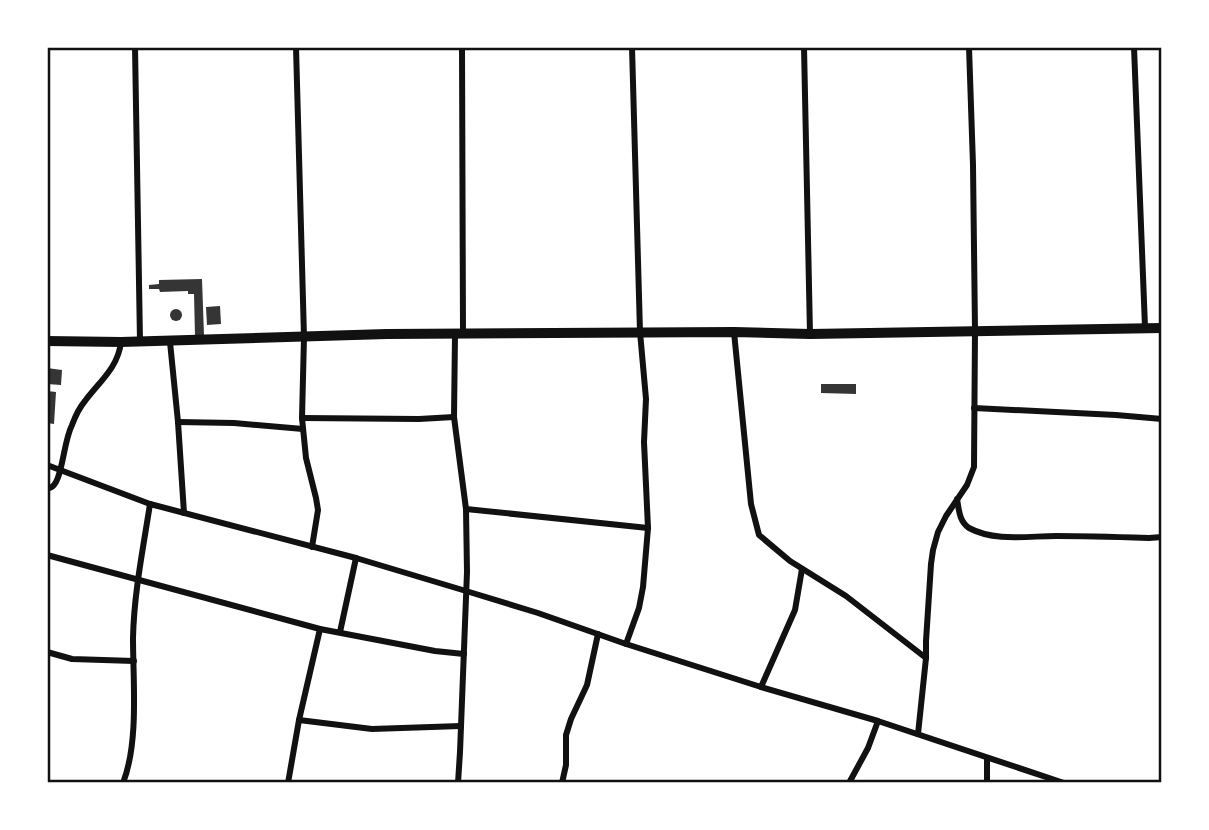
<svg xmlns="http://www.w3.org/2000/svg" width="1209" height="830" font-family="Commissioner,sans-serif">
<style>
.building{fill:#353535}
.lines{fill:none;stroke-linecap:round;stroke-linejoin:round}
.minor{stroke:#111;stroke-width:6}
.primary{stroke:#111;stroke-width:10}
.neatline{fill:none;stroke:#111;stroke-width:2.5}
</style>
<rect width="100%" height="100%" fill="#fff"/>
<g class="building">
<polygon points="202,279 204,335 195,336 194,294 188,294 188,291 160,292 159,289 149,289 149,285 159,284 159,280"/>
<polygon points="220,306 221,324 207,325 206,307"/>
<circle cx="176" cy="315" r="6"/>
<polygon points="47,368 62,370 61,385 47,384"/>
<polygon points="821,384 856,384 856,394 821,393"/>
<polygon points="47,391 56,392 54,424 47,423"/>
</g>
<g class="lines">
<g class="minor">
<polyline points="135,47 140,341"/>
<polyline points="296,47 304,337 302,418 306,458 316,498 318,510 312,547"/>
<polyline points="462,47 463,334"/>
<polyline points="804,47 810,334"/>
<polyline points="1134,47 1145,327"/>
<polyline points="734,332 751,504 759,535 790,561 846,596 926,658 918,734"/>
<polyline points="455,335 454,417 466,509 467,572 460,752 458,783"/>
<polyline points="170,342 178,422 184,513"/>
<polyline points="974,408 1116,415 1162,419"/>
<polyline points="302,418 419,419 454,417"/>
<polyline points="178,422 234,423 303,429"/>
<polyline points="47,465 150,504 356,558 466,591 538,613 626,644 761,687 878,721 1064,783"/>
<path d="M47 489C52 487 53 487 56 482 63 470 64 441 72 425 75 417 79 408 85 401 99 382 118 368 121 342"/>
<path d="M957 499C959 510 959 521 969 528 995 542 1028 536 1056 536 1087 536 1118 537 1149 538L1162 537"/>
<polyline points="466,509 648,528"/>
<polyline points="47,555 320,629 435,651 464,654"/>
<polyline points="340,632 356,558"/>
<polyline points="626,644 639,608 643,587 648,528 644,442 646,399 640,332 632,47"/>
<polyline points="47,652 72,659 134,661"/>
<polyline points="926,658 926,641 931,564 933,550 938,532 946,516 967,485 974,467 975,330 973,165 969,47"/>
<polyline points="761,687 795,610 802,569"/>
<polyline points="299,720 372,729 461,726"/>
<polyline points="987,758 987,783"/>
<path d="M123 783C139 742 133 682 133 638 134 593 143 549 150 504"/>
<polyline points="288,783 299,720 320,629"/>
<polyline points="562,783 566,765 566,735 571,719 587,685 598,634"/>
<polyline points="849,783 868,748 878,721"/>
</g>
<polyline class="primary" points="47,341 121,342 387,334 734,332 810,334 1162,328"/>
</g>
<rect width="1209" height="830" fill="none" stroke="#ffffff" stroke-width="98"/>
<rect x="49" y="49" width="1111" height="732" class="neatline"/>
</svg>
